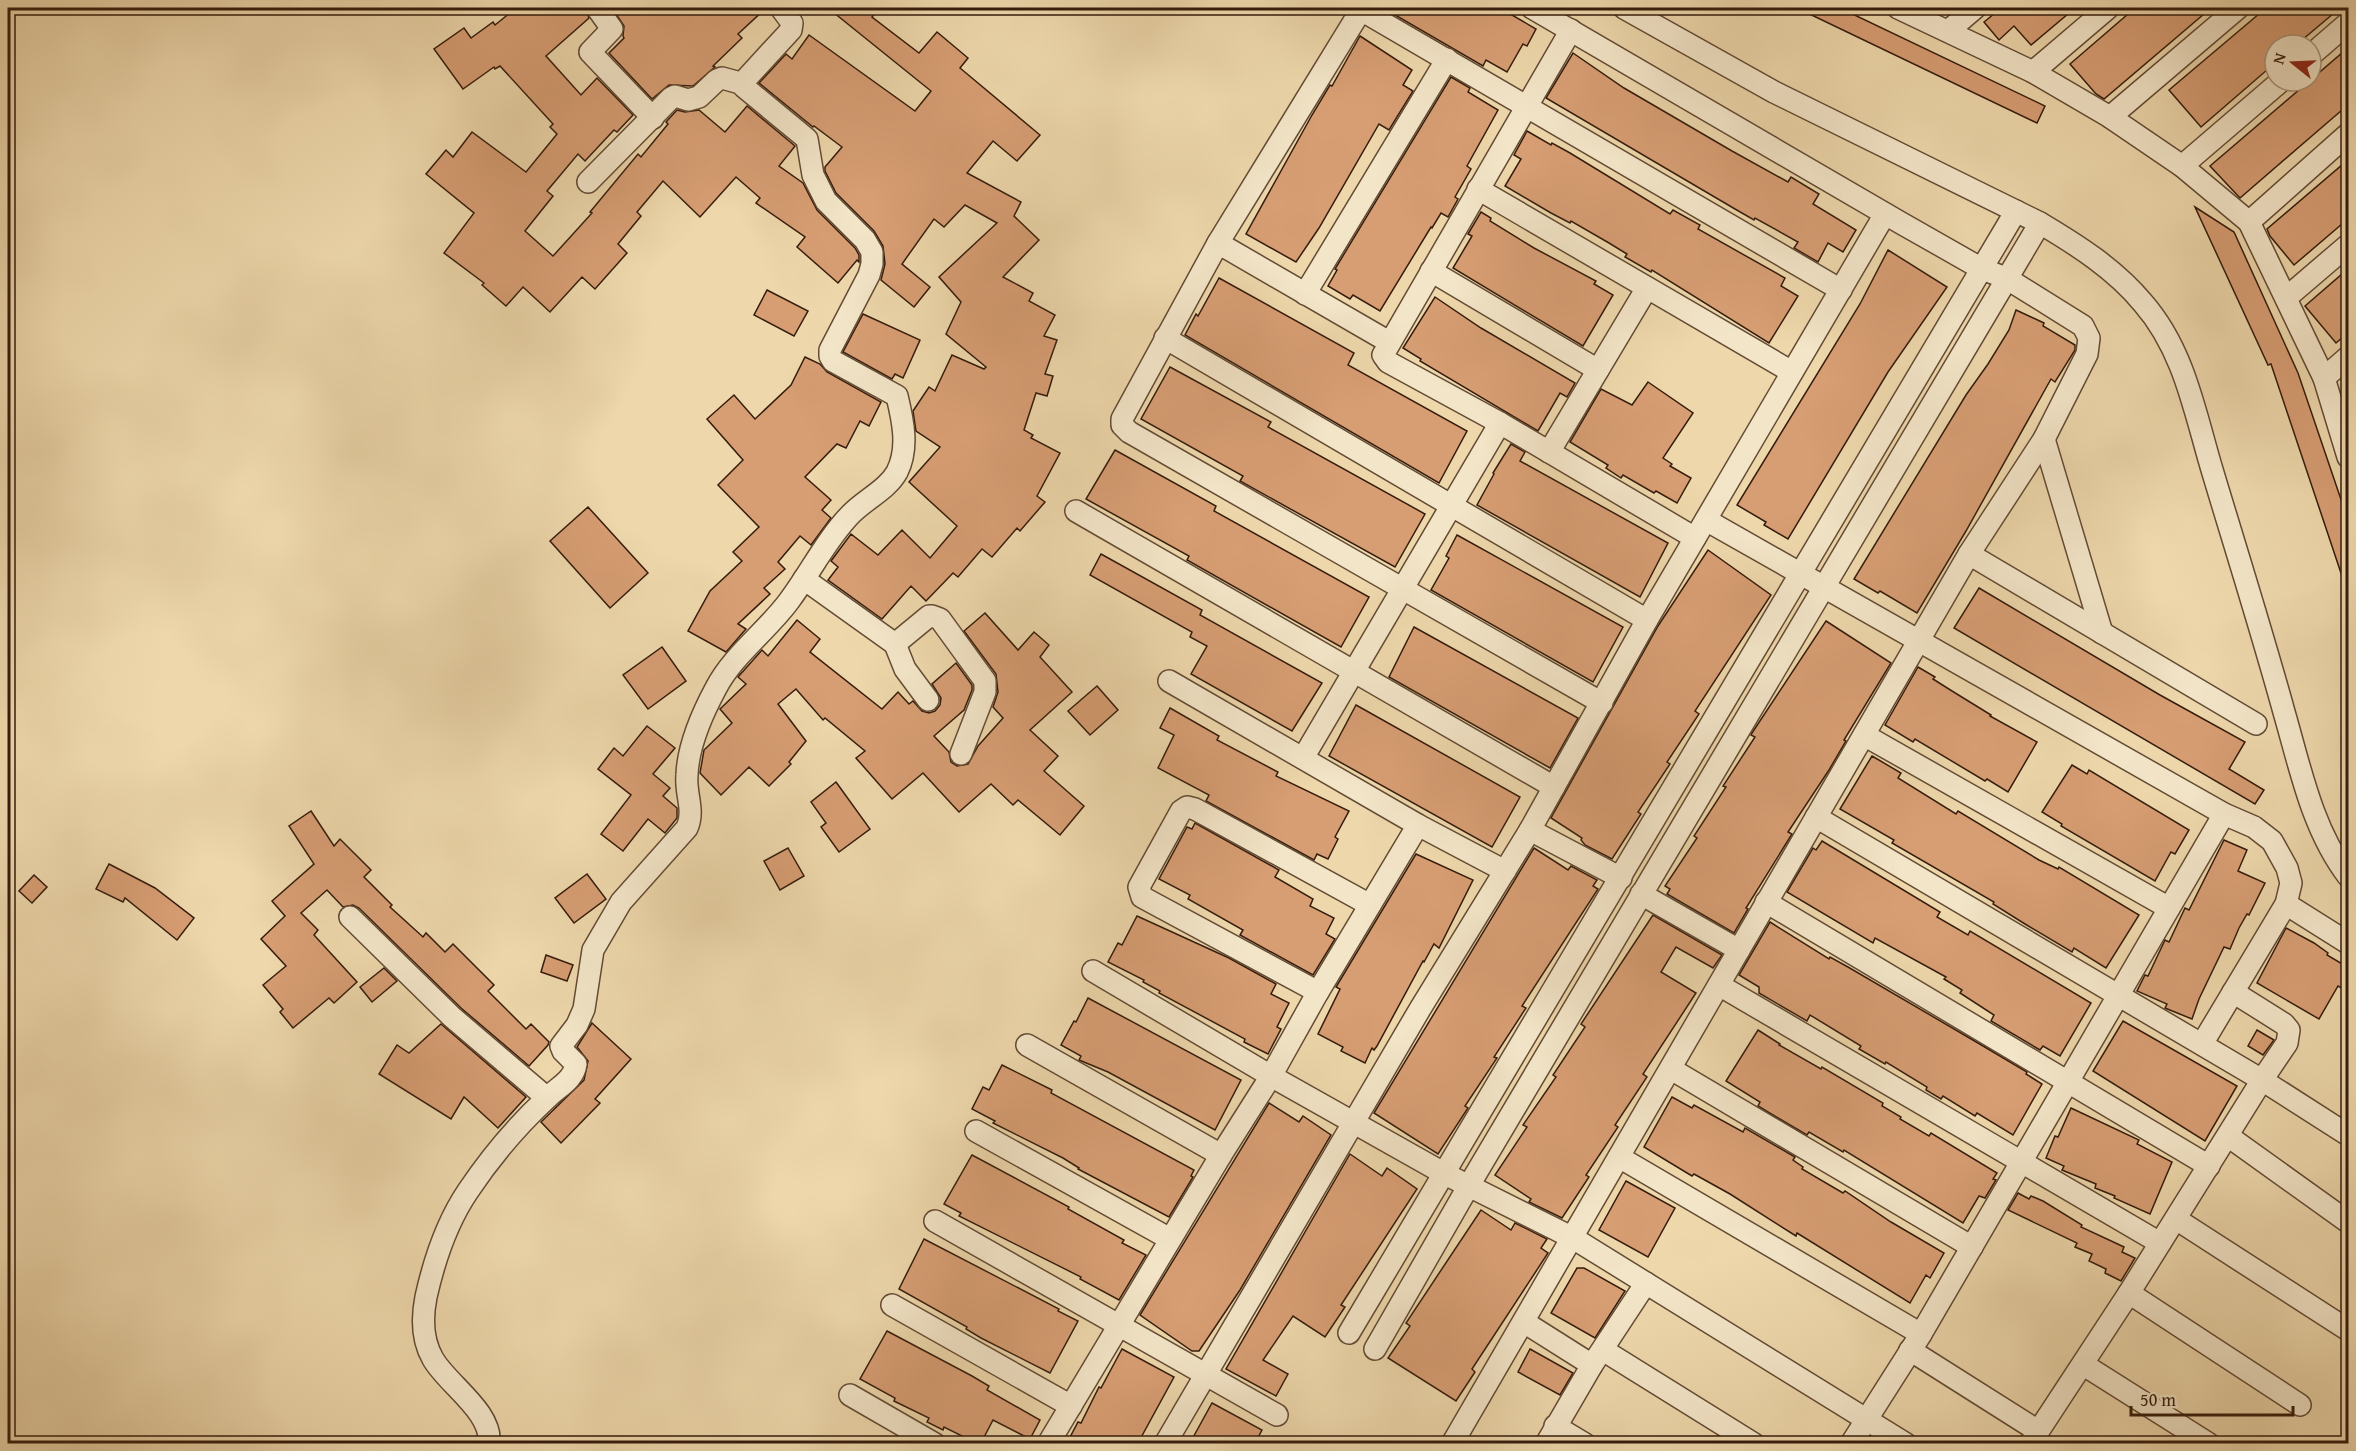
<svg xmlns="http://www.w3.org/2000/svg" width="2356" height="1451" font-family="'Gentium Book Plus',serif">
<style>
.building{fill:#d79d73;stroke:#351c0c;stroke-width:1.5}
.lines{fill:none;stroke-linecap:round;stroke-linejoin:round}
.minor-casing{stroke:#634b34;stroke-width:24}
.minor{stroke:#f3e5c8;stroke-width:21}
</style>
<rect width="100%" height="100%" fill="#edd7ab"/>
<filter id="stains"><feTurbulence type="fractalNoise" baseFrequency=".00333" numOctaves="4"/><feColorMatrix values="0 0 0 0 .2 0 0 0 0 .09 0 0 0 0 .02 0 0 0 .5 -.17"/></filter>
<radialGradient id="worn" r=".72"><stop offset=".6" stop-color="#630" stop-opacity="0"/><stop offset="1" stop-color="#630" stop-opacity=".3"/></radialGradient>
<g class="building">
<polygon points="516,8 585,8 589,18 546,56 581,95 597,78 633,115 617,132 614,130 585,161 578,154 547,191 553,196 525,231 553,256 592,213 590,212 638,154 641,157 668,124 666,122 677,110 685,112 699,110 725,132 747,106 795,146 779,166 803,183 817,210 855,248 859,255 859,262 857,260 838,283 797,247 805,237 756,203 760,198 736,177 700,217 663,181 637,212 641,216 618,244 627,253 595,289 582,277 550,312 523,287 506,306 482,285 484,283 444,253 474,213 426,174 446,150 453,157 472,132 526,172 557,134 550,127 553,124 500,66 495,69 494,67 463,89 434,49 464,28 471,38 493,22 495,25"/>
<polygon points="612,8 766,8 738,34 742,38 713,66 715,67 693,86 669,85 652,99 609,53 624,38 623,36 624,26"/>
<polygon points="828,8 879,8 872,17 919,53 937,32 968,58 960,68 1040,135 1017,161 993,141 967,173 1021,202 1014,216 1039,240 1003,277 1033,293 1029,301 1055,315 1044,336 1057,340 1045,374 1053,376 1047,396 1036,393 1024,430 1033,435 1031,438 1060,453 1037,496 1045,502 1020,531 1017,528 992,557 982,549 958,577 953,573 926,601 911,586 882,619 828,580 838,567 831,561 851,534 878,555 902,530 930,558 957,526 909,482 940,447 916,431 913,411 929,387 935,391 952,355 984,369 986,367 946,334 961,302 939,277 997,223 965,205 944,227 934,219 902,264 930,287 914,307 881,280 885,264 883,246 874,231 836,193 825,171 825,167 842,147 814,126 813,127 759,83 786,54 792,59 809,35 915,111 931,91"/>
<polygon points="1383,8 1500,8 1536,29 1527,46 1523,44 1507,72 1486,60 1483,66"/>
<polygon points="1797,8 1840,8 2045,106 2037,123"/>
<polygon points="1999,8 2075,8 2031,45 2014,26 1999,40 1984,22 2000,9"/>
<polygon points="2135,8 2211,8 2104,99 2096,94 2070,64"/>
<polygon points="2266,8 2340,8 2296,45 2275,45 2275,63 2201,127 2169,90"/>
<polygon points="1360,36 1412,70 1403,85 1413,91 1389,130 1379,124 1319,228 1296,262 1246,234 1312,115 1330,85 1332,86"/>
<polygon points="2349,47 2349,104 2240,198 2210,166"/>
<polygon points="1573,53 1624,88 1732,151 1788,182 1791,177 1819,194 1813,204 1856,230 1843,252 1828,243 1818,262 1794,248 1798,242 1755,218 1754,220 1735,209 1546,98"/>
<polygon points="1451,77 1470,88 1468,92 1498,110 1467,166 1471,169 1455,197 1458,199 1448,217 1441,213 1432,228 1431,227 1380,311 1353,295 1350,299 1328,286 1337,270 1335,269"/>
<polygon points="1527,131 1551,145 1552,143 1570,153 1670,214 1673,210 1700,225 1698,229 1785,278 1781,286 1798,296 1769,343 1652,270 1651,272 1625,257 1627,254 1609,243 1571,221 1570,223 1551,213 1505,186 1521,159 1514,155"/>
<polygon points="2349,159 2349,218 2294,265 2270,236 2267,229"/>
<polygon points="2195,207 2234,232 2298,373 2349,523 2349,584 2345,585 2271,364 2268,365"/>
<polygon points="1481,212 1491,218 1490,221 1534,248 1596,281 1594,284 1613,295 1583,346 1453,268 1472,236 1468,234"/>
<polygon points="1888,250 1947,287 1888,372 1788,539 1764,525 1766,522 1737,505 1860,304"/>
<polygon points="2349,268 2349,332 2336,343 2305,306"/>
<polygon points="1219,278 1354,353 1348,365 1467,431 1439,483 1185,335 1196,314 1198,316"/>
<polygon points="767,290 808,311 794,336 754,315"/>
<polygon points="1435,297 1481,328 1575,383 1567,397 1560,393 1538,431 1420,361 1421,359 1403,348"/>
<polygon points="2016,310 2044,323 2043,326 2075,345 2075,350 2055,382 2051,379 1966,531 1917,613 1880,591 1878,593 1854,579 1966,395 1988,364 2009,330"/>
<polygon points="863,314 920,340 903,378 895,374 892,379 843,352"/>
<polygon points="805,357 820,364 827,372 881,402 869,426 860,421 846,448 837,444 805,477 831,500 822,510 831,518 811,545 800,536 778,562 785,569 764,588 770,594 738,624 746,629 726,652 688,631 710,591 742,561 733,552 759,527 718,485 743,460 707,419 734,395 755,419 791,385"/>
<polygon points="1170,367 1271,422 1268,427 1425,514 1395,567 1240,481 1243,476 1141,419"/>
<polygon points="1648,382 1693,413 1663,458 1672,464 1670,466 1691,478 1677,503 1656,491 1654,493 1623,475 1621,478 1606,468 1608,465 1570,442 1601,389 1632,405"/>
<polygon points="1511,444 1525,452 1520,461 1668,543 1640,597 1477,505 1494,474 1493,473"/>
<polygon points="1115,450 1216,506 1214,511 1369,597 1341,647 1187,560 1189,556 1086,499"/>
<polygon points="588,507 648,573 610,608 550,541"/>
<polygon points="1457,535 1623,627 1593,682 1431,590 1449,558 1446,556"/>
<polygon points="1708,550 1771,595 1695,711 1699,714 1667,762 1670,764 1638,812 1641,814 1612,859 1585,845 1581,840 1582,838 1551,818 1658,626"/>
<polygon points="1101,554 1202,610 1200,615 1322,683 1292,731 1191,674 1207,646 1190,637 1192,632 1090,575"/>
<polygon points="1979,588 2160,695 2245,742 2229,769 2264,790 2255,804 1954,628"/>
<polygon points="985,613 1018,650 1034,632 1049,645 1040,657 1072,692 1030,730 1058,756 1044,771 1084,806 1060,835 1018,800 1013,805 991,784 959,812 923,773 892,799 856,758 865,751 825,718 823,720 796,689 778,704 806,741 789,762 791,764 769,786 749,767 721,795 700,773 704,750 732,723 720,709 746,684 738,677 762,650 768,656 797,620 820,639 810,652 882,709 898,692 909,704 913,701 922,711 929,713 935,711 940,705 941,698 932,684 956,663 972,685 972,690 964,710 934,736 949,752 951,762 957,766 968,764 978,746 1003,718 993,707 998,692 996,674 964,631"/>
<polygon points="1826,621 1891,663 1844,740 1846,741 1829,770 1788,832 1792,834 1746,908 1748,909 1734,933 1667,894 1670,889 1665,886 1697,838 1694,836 1726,787 1723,786 1755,737 1751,735 1752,733"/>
<polygon points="1414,627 1578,718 1550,768 1389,677"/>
<polygon points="662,647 686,681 648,709 623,675"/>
<polygon points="1918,667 1935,677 1933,679 1952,691 1991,715 1990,716 2037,742 2008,792 1987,779 1985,781 1915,739 1913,742 1885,725"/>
<polygon points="1097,686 1118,710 1090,735 1068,711"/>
<polygon points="1356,705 1520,797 1492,847 1329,756"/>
<polygon points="1170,708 1219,736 1217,740 1278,772 1276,776 1349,811 1335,837 1338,839 1328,859 1317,854 1314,860 1206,801 1209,795 1158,768 1174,735 1160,728"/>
<polygon points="647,726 675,748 653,774 670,788 663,796 677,808 677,818 665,833 648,819 623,851 601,834 631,795 598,769 614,748 623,756"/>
<polygon points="1872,756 1901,773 1898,778 1956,814 1958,811 2039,860 2058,869 2059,867 2139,915 2106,968 2074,948 2072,952 2025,924 1993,904 1994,902 1892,843 1894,840 1840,809"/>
<polygon points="2072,765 2087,774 2089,770 2189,830 2175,854 2171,852 2155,881 2061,826 2062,824 2042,812"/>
<polygon points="836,782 870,829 839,852 821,827 826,823 811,802"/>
<polygon points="311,811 334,846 340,839 371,870 364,877 392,905 390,907 423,937 426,933 445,952 453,944 494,985 488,991 526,1029 531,1024 549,1042 548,1045 529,1066 461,1008 359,908 353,905 343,907 327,890 301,913 318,930 314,935 357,982 334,1003 329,998 293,1028 280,1012 283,1009 263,985 286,966 261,939 285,916 272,901 314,864 289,826"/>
<polygon points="1195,823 1279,870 1275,877 1313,899 1310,906 1334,918 1326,934 1335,939 1313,975 1240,935 1243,930 1188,899 1190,895 1159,879 1187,827 1192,829"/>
<polygon points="2224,840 2247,850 2238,871 2265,883 2249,915 2247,914 2239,928 2230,949 2224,947 2199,999 2192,1019 2165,1008 2167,1004 2137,991 2145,975 2148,976 2165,940 2169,942 2185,908 2189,910"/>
<polygon points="1822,841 1940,912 1937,917 1968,935 1970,931 2091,1003 2060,1056 2043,1046 2040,1050 1991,1021 1994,1015 1960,993 1962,990 1944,979 1946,977 1875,938 1873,943 1787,892 1813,848 1816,850"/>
<polygon points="788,848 804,876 780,890 764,861"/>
<polygon points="1534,848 1568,870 1571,866 1597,880 1593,886 1598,889 1522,1006 1526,1008 1494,1057 1497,1058 1465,1106 1468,1108 1438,1154 1374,1113"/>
<polygon points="1416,854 1473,880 1439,948 1434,944 1424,962 1423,961 1377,1046 1374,1050 1372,1048 1365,1063 1341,1051 1343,1047 1318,1034 1340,989 1336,987"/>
<polygon points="109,864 155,888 194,918 177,940 125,898 123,902 96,889"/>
<polygon points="587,874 606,899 574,923 555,898"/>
<polygon points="34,875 47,887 32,903 19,891"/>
<polygon points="1653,915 1722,955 1713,968 1676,947 1661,972 1696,993 1643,1074 1647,1077 1615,1125 1618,1127 1586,1175 1589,1177 1562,1218 1529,1202 1531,1199 1495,1175 1527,1127 1523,1125 1556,1077 1553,1075 1585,1027 1581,1024"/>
<polygon points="1137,916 1229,958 1276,984 1271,994 1289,1003 1277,1027 1281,1029 1268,1054 1244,1042 1245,1039 1159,993 1160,991 1143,982 1144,980 1108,962 1118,943 1122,945"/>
<polygon points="1770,922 1829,959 1830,957 1848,967 1978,1043 2027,1072 2026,1074 2042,1084 2013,1135 1977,1113 1975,1116 1943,1096 1941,1099 1926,1090 1927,1087 1886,1062 1885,1064 1859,1049 1861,1046 1810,1015 1807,1021 1759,993 1759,987 1739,975"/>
<polygon points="2286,928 2314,943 2328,953 2327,955 2349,968 2349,992 2338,986 2319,1019 2257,983"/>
<polygon points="546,955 573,965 567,981 541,972"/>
<polygon points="384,968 397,981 372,1002 360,987"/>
<polygon points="1088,998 1241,1080 1215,1130 1108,1072 1079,1060 1081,1056 1061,1045 1074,1021 1076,1022"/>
<polygon points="2123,1021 2237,1086 2205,1141 2093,1071"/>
<polygon points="592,1023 631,1059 595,1099 600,1103 561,1143 541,1122 584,1080 588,1061 577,1047"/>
<polygon points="441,1024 526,1097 498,1128 464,1097 451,1119 379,1074 397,1045 409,1053"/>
<polygon points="1758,1030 1780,1044 1779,1045 1821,1069 1822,1067 1883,1103 1882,1106 1901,1117 1900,1119 1929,1136 1931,1133 1997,1173 1993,1179 1996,1180 1985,1198 1979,1196 1963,1223 1844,1150 1843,1152 1809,1132 1807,1135 1758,1106 1760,1102 1726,1081"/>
<polygon points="2257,1030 2274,1040 2263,1055 2248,1046"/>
<polygon points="1002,1065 1052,1090 1051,1093 1194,1170 1191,1176 1193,1177 1169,1217 1078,1169 1079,1168 1063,1158 993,1123 995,1121 972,1109 983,1087 989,1090"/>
<polygon points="1672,1097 1692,1108 1694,1105 1743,1132 1745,1128 1795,1157 1793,1160 1803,1167 1802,1169 1843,1193 1845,1191 1891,1222 1944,1253 1930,1278 1926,1275 1910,1303 1797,1233 1796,1236 1730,1194 1694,1174 1692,1176 1644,1147"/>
<polygon points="1269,1103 1299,1122 1303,1116 1331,1135 1240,1290 1199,1351 1192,1351 1140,1315"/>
<polygon points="2071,1108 2139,1140 2137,1144 2172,1162 2150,1214 2114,1198 2115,1196 2095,1188 2096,1184 2062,1170 2064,1166 2046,1158 2055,1136 2058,1137"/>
<polygon points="1350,1154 1382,1176 1387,1168 1417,1189 1341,1305 1345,1307 1325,1337 1293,1316 1263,1360 1288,1374 1276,1396 1226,1369"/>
<polygon points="972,1155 1069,1207 1068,1209 1124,1240 1122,1243 1146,1255 1119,1300 1080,1279 1081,1277 959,1216 961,1213 944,1204"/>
<polygon points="1626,1181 1675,1208 1648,1257 1599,1230"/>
<polygon points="2018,1193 2029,1199 2031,1196 2043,1201 2082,1225 2081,1227 2124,1247 2122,1252 2135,1258 2121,1281 2105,1273 2106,1269 2089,1261 2092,1254 2075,1247 2077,1243 2008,1210"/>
<polygon points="1481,1210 1511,1230 1515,1223 1547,1239 1541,1248 1548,1253 1472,1369 1475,1372 1456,1401 1388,1358 1410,1326 1406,1323"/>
<polygon points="924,1239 1059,1309 1058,1311 1078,1321 1050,1373 981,1338 966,1329 967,1327 899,1289"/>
<polygon points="1577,1268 1584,1268 1625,1291 1595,1338 1551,1313"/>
<polygon points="887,1331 972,1376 989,1386 987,1390 1040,1420 1030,1439 993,1420 981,1443 976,1443 944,1427 943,1430 927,1422 929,1418 894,1401 895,1398 860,1379"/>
<polygon points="1122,1349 1174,1377 1138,1443 1067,1443 1078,1422 1081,1423 1099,1387 1101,1388"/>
<polygon points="1530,1349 1573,1373 1560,1395 1518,1372"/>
<polygon points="1212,1403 1262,1430 1255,1443 1190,1443"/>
</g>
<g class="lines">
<g class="minor-casing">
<g id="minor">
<polyline points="597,8 612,29 590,52 653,118"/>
<path d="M1624 8 1774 92 2040 223C2077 245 2115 269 2143 303 2185 351 2195 414 2213 473 2237 553 2262 632 2284 712 2300 767 2312 829 2348 876"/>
<polyline points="1898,8 2033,72 2110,117 2182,166 2249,222 2324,378 2348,457"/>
<polyline points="1571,30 1383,355 1388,362 1500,423 1695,538"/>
<polyline points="1948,31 1975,8"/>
<polyline points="2311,55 2348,23"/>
<polyline points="2033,72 2108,8"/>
<polyline points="2110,117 2238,8"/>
<polyline points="2182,166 2281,81"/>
<polyline points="588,182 671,98 675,96 688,100 699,97 717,80 722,78 744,84"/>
<polyline points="1478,189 1792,372"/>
<polyline points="2249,222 2348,134"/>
<polyline points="1218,243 1389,342"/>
<polyline points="1431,271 1598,370"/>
<polyline points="1305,294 1447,59"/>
<polyline points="2286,298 2348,245"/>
<polyline points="1165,338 1647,620"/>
<polyline points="2324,378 2348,357"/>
<polyline points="2044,439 2102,633"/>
<polyline points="1549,452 1647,288"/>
<polyline points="1076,511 1554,787"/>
<polyline points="1706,520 2224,814 2254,827 2272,841 2287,868 2291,883 2286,904 2202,1044"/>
<polyline points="1969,554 2256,724"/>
<polyline points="804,579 895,644 905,669 928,700"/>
<polyline points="895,644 929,616 932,616 940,619 985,681 985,692 961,754"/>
<polyline points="1169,681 1418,825 1505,871"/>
<polyline points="1602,703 1129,432 1122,425 1122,419 1218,243 1361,10 1841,290"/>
<polyline points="1864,735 2169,908"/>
<polyline points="1303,758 1500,423"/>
<polyline points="1816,817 2262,1080 2348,1135"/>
<polyline points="1530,830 1621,878"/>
<polyline points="1641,894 1739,950"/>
<polyline points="1766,902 2209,1166"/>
<polyline points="2286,904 2348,943"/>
<polyline points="350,917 452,1017 547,1098"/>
<polyline points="1093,971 1271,1076 1445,1174 1573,1238 1906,1444"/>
<polyline points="1719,985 2160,1243"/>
<polyline points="1318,992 1142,897 1139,887 1181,811 1187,807 1195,809 1370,905"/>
<polyline points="1027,1045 1221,1155"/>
<polyline points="1671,1069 1972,1247"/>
<polyline points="976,1131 1170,1239"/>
<polyline points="2228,1136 2348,1222"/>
<polyline points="1619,1157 1921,1334"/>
<polyline points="2176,1219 2348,1330"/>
<polyline points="935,1221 1277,1415"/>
<polyline points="2129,1293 2300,1405"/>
<polyline points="892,1305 1071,1406"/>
<polyline points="1524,1322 1592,1365"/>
<polyline points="1349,1333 2016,211"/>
<polyline points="1375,1349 1468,1187 2040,223"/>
<polyline points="1603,1350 1754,1444"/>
<polyline points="1910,1350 2038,1431"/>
<polyline points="2084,1365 2209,1444"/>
<polyline points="850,1395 935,1444"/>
<polyline points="1555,1426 1585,1444"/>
<path d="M489 1444C493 1412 447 1384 433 1359 422 1340 422 1317 426 1297 434 1261 447 1222 468 1191 490 1158 518 1125 547 1098 558 1087 574 1080 576 1064L563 1051 561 1046 577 1025 584 1009 593 950 621 902 687 828C695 810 685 794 687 775 688 746 702 714 716 688 733 655 767 631 789 601 810 573 826 540 850 515 864 500 887 490 897 472 909 448 903 421 897 396L833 361 830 356V350L869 275 872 264V252L865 240 826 201 813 175 807 139 744 87 745 80 791 30 792 23 781 8"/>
<polyline points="1048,1444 1221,1155 1271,1076 1318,992 1418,825"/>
<polyline points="1165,1444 1420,1009 1530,830 1647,620 1885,214"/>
<polyline points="1452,1444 1969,554 2044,439 2087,354 2089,338 2083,326 2006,278 1982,269 1901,223 1532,8"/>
<polyline points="1546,1444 1592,1365 1646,1283"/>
<polyline points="1851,1444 1921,1334 2224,814"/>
<polyline points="2030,1444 2129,1293 2262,1080 2287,1043 2289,1030 2284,1024 2233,992"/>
</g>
</g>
<use href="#minor" class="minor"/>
</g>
<rect width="2356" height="1451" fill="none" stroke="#edd7ab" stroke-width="30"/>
<rect x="9" y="9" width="2338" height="1433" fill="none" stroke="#351c0c" stroke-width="3"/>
<rect x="15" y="15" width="2326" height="1421" fill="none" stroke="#351c0c" stroke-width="1.5"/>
<g transform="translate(2293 63) rotate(288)"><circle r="28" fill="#f3e5c8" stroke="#a7957d" stroke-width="1.5"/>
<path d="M0-4.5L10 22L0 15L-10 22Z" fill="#8f2418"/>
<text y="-9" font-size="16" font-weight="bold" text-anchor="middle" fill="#351c0c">N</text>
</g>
<path d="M2131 1406v9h162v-9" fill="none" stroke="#351c0c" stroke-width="3"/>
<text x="2140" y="1406" font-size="18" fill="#351c0c" stroke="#f3e5c8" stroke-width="4.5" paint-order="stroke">50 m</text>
<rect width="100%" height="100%" filter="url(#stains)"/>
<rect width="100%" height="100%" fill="url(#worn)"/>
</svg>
